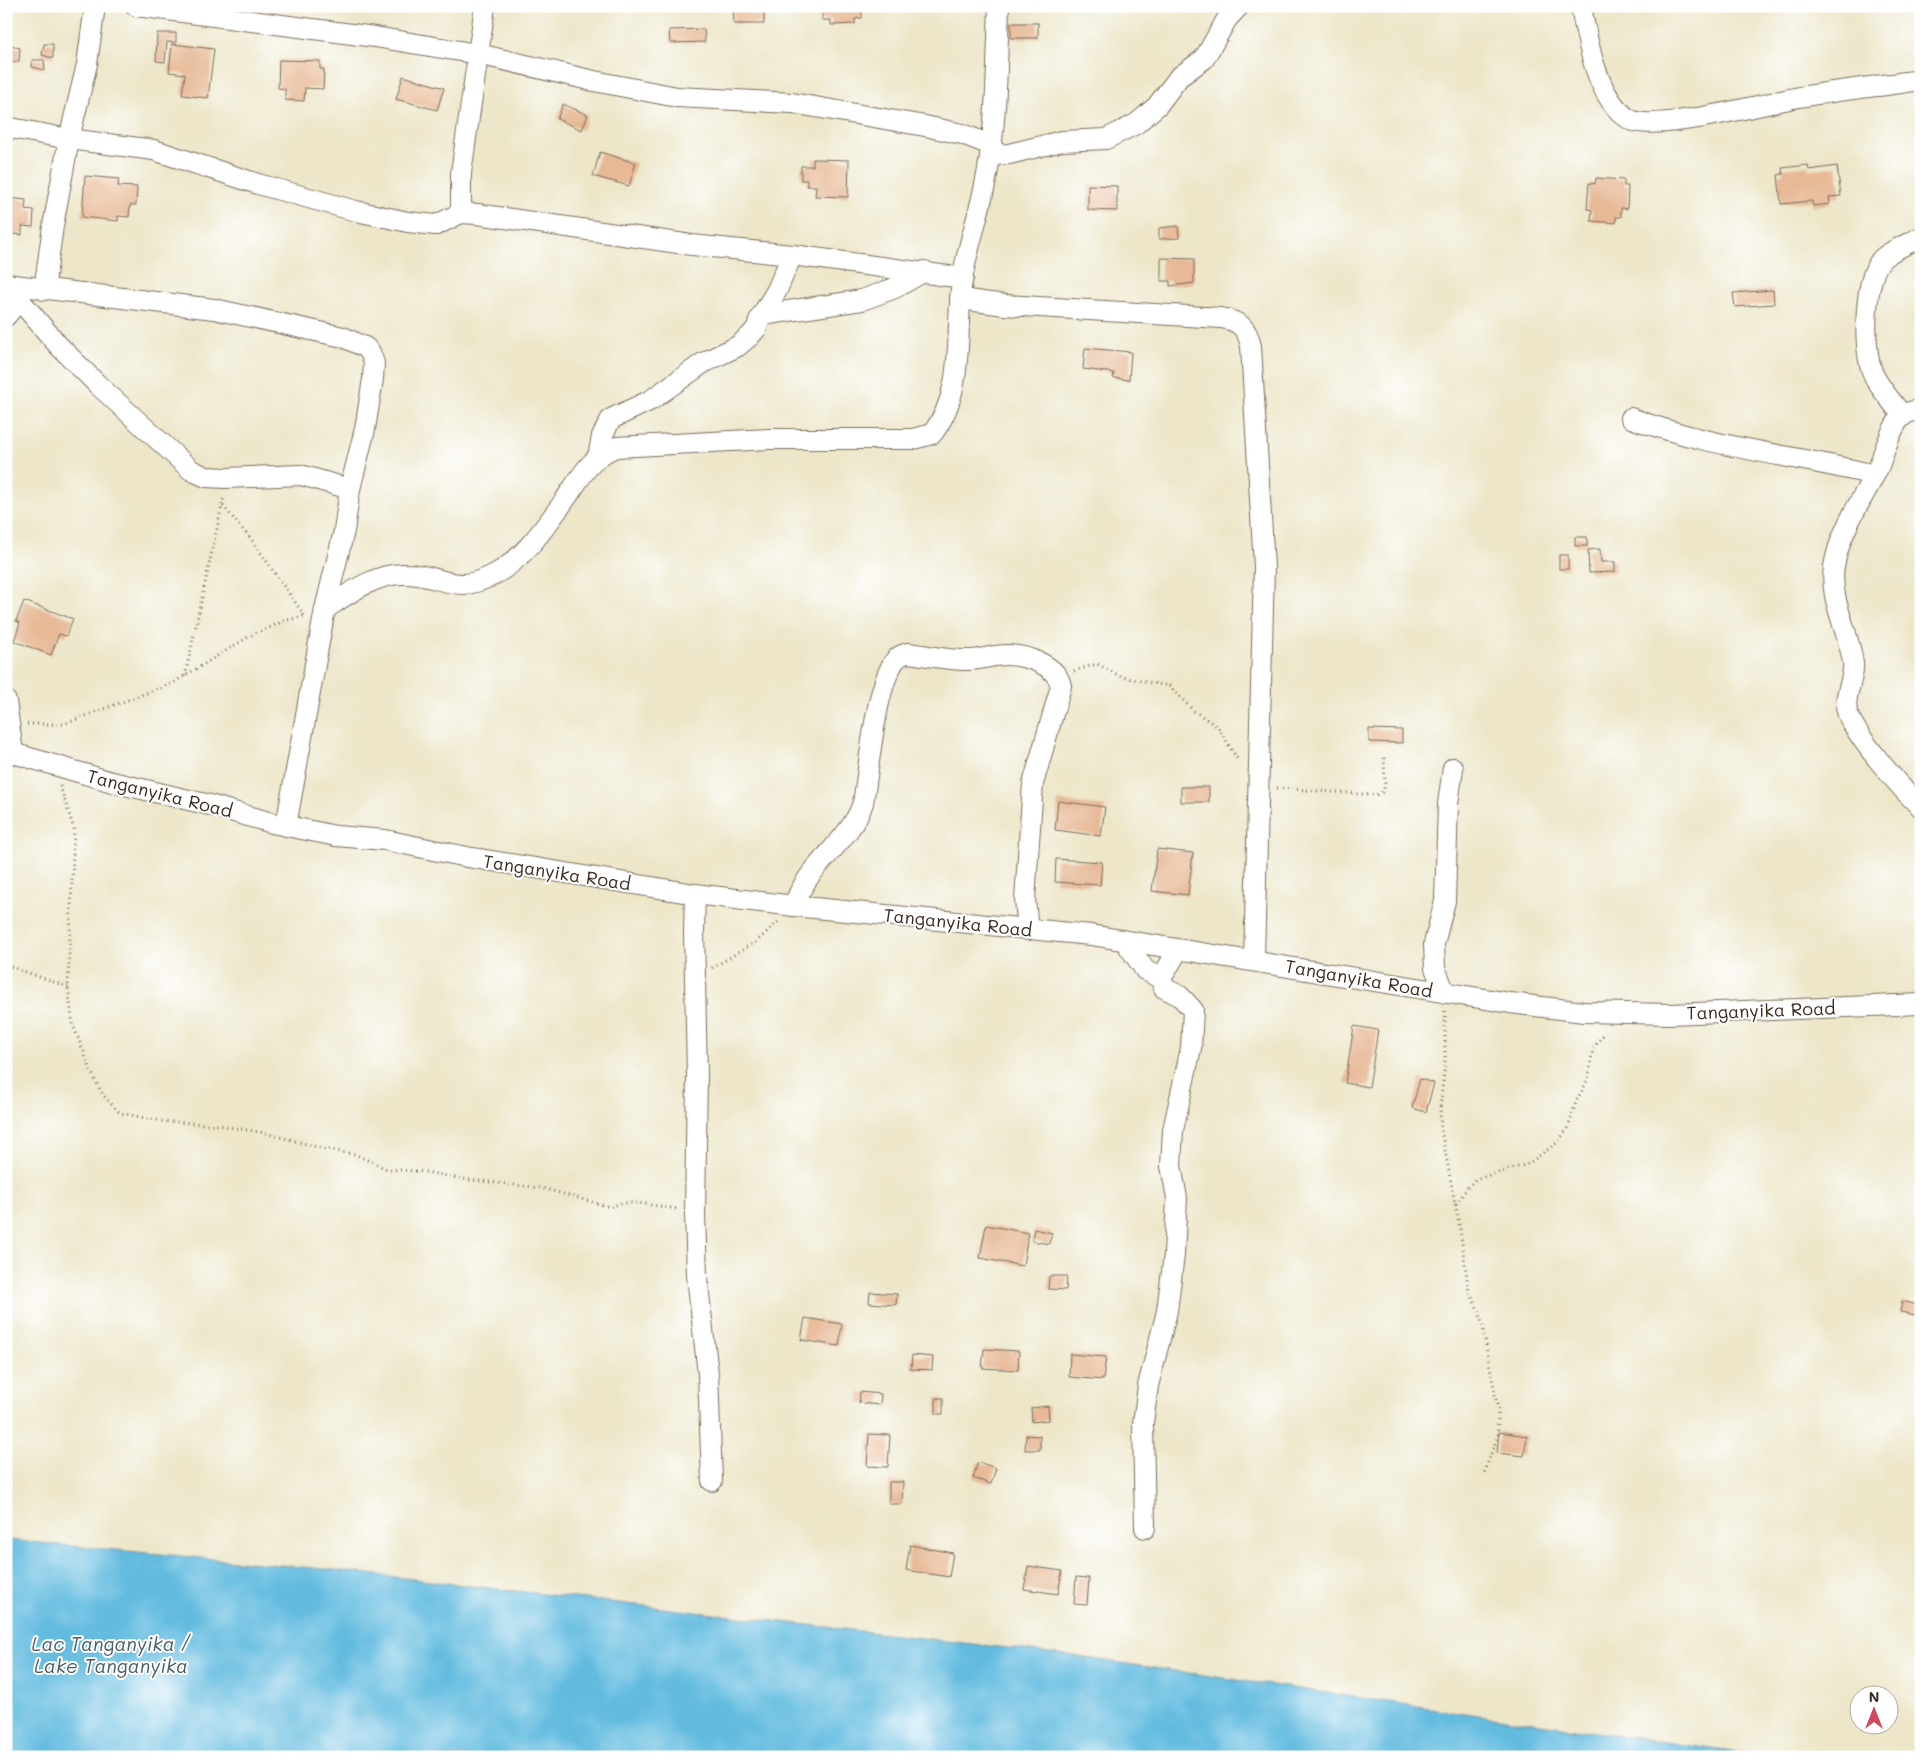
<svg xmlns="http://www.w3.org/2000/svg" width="1927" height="1763" font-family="Mali,sans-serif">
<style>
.water{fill:#63bce0;stroke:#4f737f}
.building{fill:#e7b996}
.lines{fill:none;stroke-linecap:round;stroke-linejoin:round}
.minor-casing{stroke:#796c5a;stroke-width:22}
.path{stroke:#796c5a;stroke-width:3;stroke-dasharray:1 4;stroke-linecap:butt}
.minor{stroke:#fff;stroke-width:20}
.labels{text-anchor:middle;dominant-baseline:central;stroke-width:4;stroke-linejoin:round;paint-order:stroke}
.street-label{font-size:18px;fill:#3b2a1e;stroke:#fff}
.water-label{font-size:19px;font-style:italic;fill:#495d62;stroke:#fff}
</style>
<rect width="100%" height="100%" fill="#fff"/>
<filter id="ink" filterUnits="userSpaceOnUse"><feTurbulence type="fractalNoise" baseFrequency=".02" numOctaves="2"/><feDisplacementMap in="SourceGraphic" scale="10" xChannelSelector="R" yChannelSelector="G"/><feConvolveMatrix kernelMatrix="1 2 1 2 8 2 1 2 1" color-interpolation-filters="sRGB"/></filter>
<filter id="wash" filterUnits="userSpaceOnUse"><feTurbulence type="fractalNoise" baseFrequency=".0096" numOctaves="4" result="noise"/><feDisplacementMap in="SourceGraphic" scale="20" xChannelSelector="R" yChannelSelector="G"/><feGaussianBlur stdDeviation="1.12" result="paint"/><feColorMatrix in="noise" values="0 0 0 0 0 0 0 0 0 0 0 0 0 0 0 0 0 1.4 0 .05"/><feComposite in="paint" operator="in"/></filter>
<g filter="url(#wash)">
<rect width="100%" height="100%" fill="#ede6c9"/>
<polygon class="water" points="6,1540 334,1570 1058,1654 1767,1757 6,1757"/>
<g id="blocks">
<g class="building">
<polygon points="733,6 764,6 764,24 734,24"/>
<polygon points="817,6 862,6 862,18 855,19 855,24 831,25 831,20 822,20 822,11 817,11"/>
<rect x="1011" y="23" width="27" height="15"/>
<polygon points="704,29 705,42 670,43 669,30"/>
<polygon points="157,33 176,33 176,42 167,42 165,62 156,61"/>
<polygon points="44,44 53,44 53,58 42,55"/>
<polygon points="172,44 214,49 208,98 182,95 185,74 169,72"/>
<polygon points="6,45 20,48 19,61 6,63"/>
<polygon points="32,60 44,60 45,70 32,67"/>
<polygon points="279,60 320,61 320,69 324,69 323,89 305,88 304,101 285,100 285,89 278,88"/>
<polygon points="403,76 444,88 437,110 396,99"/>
<polygon points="563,104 588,115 582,130 557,119"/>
<polygon points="600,152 636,163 629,186 593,176"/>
<polygon points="813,159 849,160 848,197 815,196 816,186 807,186 807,180 801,180 801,166 813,166"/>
<polygon points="1808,165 1809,170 1837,166 1841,196 1829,197 1830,204 1813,206 1812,201 1781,204 1778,175 1783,174 1782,168"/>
<polygon points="85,176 119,179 118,186 137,187 136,205 130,205 129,217 118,216 118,221 82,217"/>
<polygon points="1596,178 1624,180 1624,186 1628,186 1627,209 1621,208 1621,217 1616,217 1616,223 1591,221 1592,210 1587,209 1589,183 1595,184"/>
<polygon points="1088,185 1117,186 1117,211 1088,210"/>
<polygon points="6,198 26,200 25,209 34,210 33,227 22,226 22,235 6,233"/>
<polygon points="1178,226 1179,238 1159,239 1159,228"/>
<polygon points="1161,258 1194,259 1194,283 1170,286 1170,281 1161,281"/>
<polygon points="1773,290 1774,304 1735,307 1733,293"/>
<polygon points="1085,348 1131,352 1129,380 1113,378 1114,373 1083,369"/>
<rect x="1575" y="537" width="12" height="9"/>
<polygon points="1600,549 1601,562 1615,562 1615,572 1589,573 1588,550"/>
<rect x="1559" y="555" width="9" height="14"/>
<polygon points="24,601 73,619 66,636 59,634 51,655 14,641 20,623 16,621"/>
<polygon points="1369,729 1402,730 1402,743 1369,742"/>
<rect x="1181" y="787" width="28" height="15"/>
<polygon points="1058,801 1105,807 1101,836 1055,830"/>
<polygon points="1157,849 1193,853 1188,895 1152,891"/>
<polygon points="1056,859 1102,862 1100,885 1055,882"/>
<polygon points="1354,1026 1378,1030 1369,1087 1345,1083"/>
<polygon points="1420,1079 1434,1083 1426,1112 1412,1108"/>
<polygon points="986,1225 1028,1233 1023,1266 980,1258"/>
<polygon points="1034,1229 1052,1233 1049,1244 1032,1241"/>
<polygon points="1049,1276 1067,1276 1066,1290 1048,1289"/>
<polygon points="870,1292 897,1294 896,1305 869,1303"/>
<polygon points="1902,1301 1918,1305 1916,1315 1900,1312"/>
<polygon points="805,1318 842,1324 839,1346 801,1340"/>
<polygon points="984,1349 1019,1351 1018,1370 982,1368"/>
<polygon points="1070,1354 1106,1357 1103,1380 1069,1377"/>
<polygon points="912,1355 933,1357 932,1370 911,1369"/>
<polygon points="860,1392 881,1394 880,1405 859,1403"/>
<rect x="936" y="1398" width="7" height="16"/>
<polygon points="1048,1406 1049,1420 1032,1422 1031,1408"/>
<polygon points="1499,1432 1527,1436 1524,1456 1497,1453"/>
<polygon points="869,1434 890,1435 888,1467 867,1466"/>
<polygon points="1026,1435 1040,1436 1040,1450 1025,1450"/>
<polygon points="978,1462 996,1468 991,1484 973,1478"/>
<polygon points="889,1482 903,1482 902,1504 889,1504"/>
<polygon points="910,1545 953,1553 949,1577 906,1570"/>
<polygon points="1028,1566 1062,1571 1058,1594 1024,1589"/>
<polygon points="1076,1577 1089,1578 1087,1605 1074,1604"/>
</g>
</g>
</g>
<g filter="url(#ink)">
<use href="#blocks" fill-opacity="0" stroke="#796c5a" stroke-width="1"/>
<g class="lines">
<g class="minor-casing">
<g id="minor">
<polyline points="136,6 375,37 478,54 594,81 677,97 792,103 925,126 962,134 991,145"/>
<path d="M1581 6C1587 40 1597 99 1629 119 1652 134 1769 102 1800 97 1840 90 1881 86 1921 80"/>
<polyline points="6,127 69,139 154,150 258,184 356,211 408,222 436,225 461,213 477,214 692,245 792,255 963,278"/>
<polyline points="990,155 1009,154 1062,141 1106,139 1136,124 1157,106 1179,77 1204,59 1227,19 1239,6"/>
<polyline points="461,213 461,173 485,6"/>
<polyline points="6,284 214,309 343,337 365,347 370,352 374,363 373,379 365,429 350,489 344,531 325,609 286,826"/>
<polyline points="6,284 58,345 97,384 191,470 206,477 226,478 301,475 350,489"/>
<polyline points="44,290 53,226 69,139 87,64 95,6"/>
<path d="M960 299 1005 305 1221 318C1239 321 1247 327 1251 346L1264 567 1254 960"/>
<polyline points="762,315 862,300 895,288 925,271"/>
<polyline points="6,316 19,300"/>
<path d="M1921 411C1911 410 1904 413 1898 421 1888 435 1884 455 1877 470 1861 502 1840 530 1834 567 1829 600 1849 631 1853 663 1855 679 1843 695 1847 711 1852 732 1903 791 1921 807"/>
<path d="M1903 416C1893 403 1881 390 1874 376 1862 353 1863 274 1884 257 1894 249 1909 243 1921 237"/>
<path d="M1631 418C1709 447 1793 455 1874 475"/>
<polyline points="598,457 602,436 611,419 651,400 703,363 738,346 750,336 757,328 759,320 777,290 792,255"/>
<path d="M325 609C348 594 376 573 405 574 443 574 455 597 497 573 524 558 544 528 562 504 578 482 590 456 616 447L769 439H913L932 434C966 391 955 332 962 280 968 243 982 207 988 169 997 116 997 60 999 6"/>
<polyline points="6,701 13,753"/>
<polyline points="6,751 112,782 210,805 272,823 336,836 385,840 467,857 695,894 794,906 1091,935 1510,1003 1584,1012 1670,1014 1921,1004"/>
<polyline points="695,894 694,931 697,1075 695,1214 697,1276 708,1374 712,1481"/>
<path d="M794 906C807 864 849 844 863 803 869 768 875 696 891 667 895 659 899 655 908 653 927 655 946 660 966 660 980 661 994 654 1008 655 1028 656 1057 665 1061 686L1033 784 1025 899 1028 930"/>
<polyline points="1125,941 1145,970 1161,979"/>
<polyline points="1445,993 1435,968 1434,944 1445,901 1448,804 1453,768"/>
<polyline points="1145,1528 1143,1423 1148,1386 1167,1311 1174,1255 1177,1198 1171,1166 1173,1130 1191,1048 1193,1010 1180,996 1164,988 1161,979 1178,950"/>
</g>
</g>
<g class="path">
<polyline points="223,506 251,539 304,615"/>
<polyline points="1074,671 1097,664 1122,677 1169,686 1194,711 1218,727 1239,762"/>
<polyline points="185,676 224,496"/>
<polyline points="27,724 64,724 173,683 250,636 284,621 304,616"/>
<polyline points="60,786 74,829 68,987 73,1025 94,1078 103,1095 120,1113 162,1121 218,1125 265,1133 325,1149 354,1154 387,1169 426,1172 462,1179 542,1188 610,1207 622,1203 638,1203 678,1209"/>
<polyline points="1277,788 1376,795 1382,792 1385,786 1384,755"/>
<polyline points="6,965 68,987"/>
<polyline points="712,968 756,942 778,922"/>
<polyline points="1445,1011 1445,1064 1440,1108 1441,1130 1460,1229 1469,1292 1480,1313 1498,1410 1498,1435 1483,1476"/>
<polyline points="1456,1204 1468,1187 1476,1179 1528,1164 1558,1142 1568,1128 1576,1102 1588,1079 1593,1049 1605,1032"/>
</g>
<use href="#minor" class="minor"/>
</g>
</g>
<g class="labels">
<g class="street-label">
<text transform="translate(160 793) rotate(14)">Tanganyika Road</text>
<text transform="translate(557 872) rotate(9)">Tanganyika Road</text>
<text transform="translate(958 922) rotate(6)">Tanganyika Road</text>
<text transform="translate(1359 978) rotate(10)">Tanganyika Road</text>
<text transform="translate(1761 1010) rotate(-2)">Tanganyika Road</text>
</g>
<g class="water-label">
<text x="111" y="1643">Lac Tanganyika /<tspan x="111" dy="22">Lake Tanganyika</tspan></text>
</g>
</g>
<rect width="1927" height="1763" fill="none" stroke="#fff" stroke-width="25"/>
<g transform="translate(1874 1710)"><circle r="24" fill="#ffffff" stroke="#b1aaa5"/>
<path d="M0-4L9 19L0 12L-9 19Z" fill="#d1495b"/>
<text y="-8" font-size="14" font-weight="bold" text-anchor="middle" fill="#3b2a1e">N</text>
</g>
</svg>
